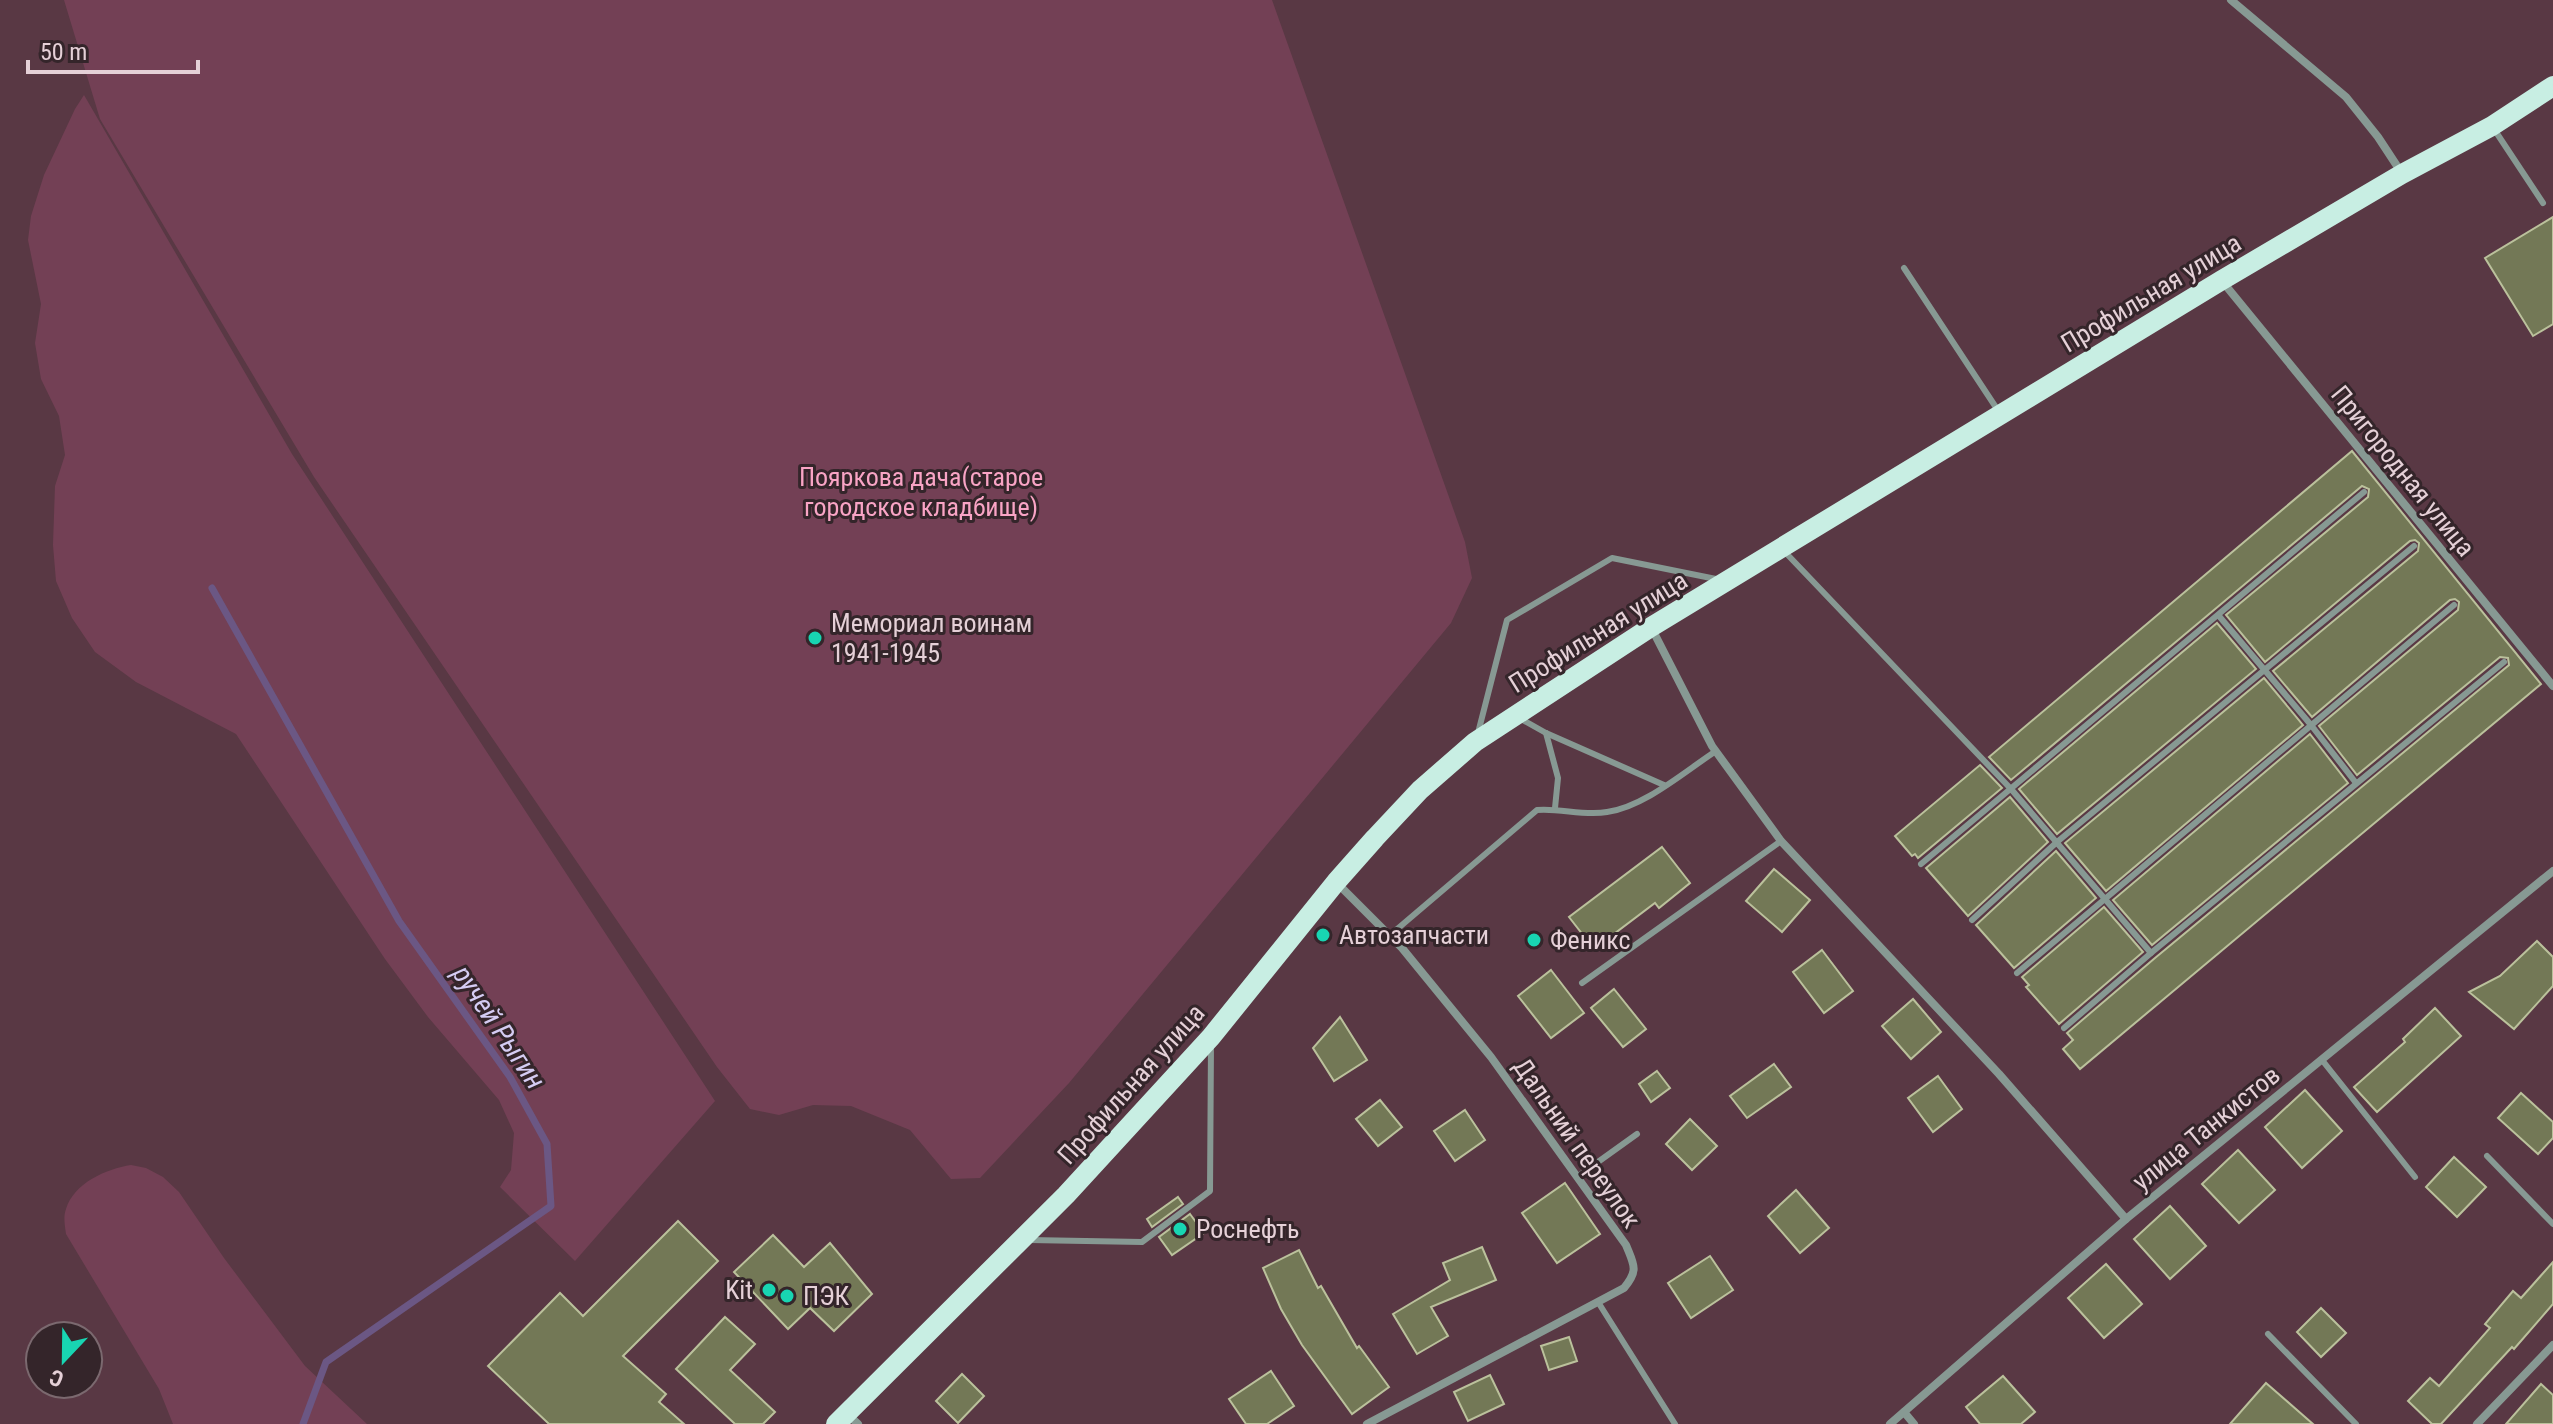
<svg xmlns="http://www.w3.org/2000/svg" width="2553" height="1424" font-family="'Roboto Condensed',sans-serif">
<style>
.green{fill:#734055}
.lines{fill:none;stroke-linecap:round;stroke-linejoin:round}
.stream{stroke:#6b5784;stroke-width:7}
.building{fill:#737856;stroke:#bbc19c;stroke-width:2}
.service{stroke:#879993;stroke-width:6}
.minor{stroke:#879993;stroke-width:8}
.primary{stroke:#c8eee3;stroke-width:20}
.poi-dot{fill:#18d5b2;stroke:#34252a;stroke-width:3}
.labels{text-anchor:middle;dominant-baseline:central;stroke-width:6;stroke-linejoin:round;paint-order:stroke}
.street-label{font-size:26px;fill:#e5d0d7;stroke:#34252a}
.park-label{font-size:26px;fill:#f9a4c5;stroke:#34252a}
.poi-label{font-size:26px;fill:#e5d0d7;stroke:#34252a;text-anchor:start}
.water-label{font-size:28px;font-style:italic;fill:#d5ccf3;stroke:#34252a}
</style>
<rect width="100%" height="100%" fill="#593844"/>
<g class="green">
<polygon points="64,0 1272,0 1465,542 1472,578 1451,623 1069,1083 980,1178 951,1179 910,1130 851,1106 813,1105 779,1115 750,1109 717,1067 314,477 100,119"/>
<polygon points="84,95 292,454 715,1101 575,1261 500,1187 511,1170 514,1133 499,1100 428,1017 385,959 236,734 136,682 95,652 72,618 56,581 53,545 55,486 65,455 59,416 41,379 35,343 41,304 28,240 31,216 44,175 75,109"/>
<path d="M131 1165 146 1168 163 1177 179 1192 224 1258 305 1366 367 1424H173L159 1389 66 1234C65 1226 63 1217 66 1209 74 1183 106 1169 131 1165Z"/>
</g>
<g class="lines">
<polyline class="stream" points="212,588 399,921 510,1077 547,1144 551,1206 326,1362 303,1424"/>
</g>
<g class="building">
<polygon points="2553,217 2553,324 2533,336 2485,258"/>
<polygon points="2352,451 2541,684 2080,1069 2063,1049 2073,1040 2067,1033 2155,958 2509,665 2508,658 2500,657 2357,775 2319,726 2458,610 2459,602 2455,599 2450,600 2312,717 2273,671 2418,551 2419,543 2415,540 2410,541 2265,662 2226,615 2368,497 2369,489 2362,486 2011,780 1989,757"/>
<polygon points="2217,623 2256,669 2057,834 2019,789"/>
<polygon points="2264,678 2303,725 2106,891 2065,843"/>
<polygon points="2310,734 2348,783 2152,945 2113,900"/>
<polygon points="1980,765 2002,788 1918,858 1915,854 1912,856 1895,836"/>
<polygon points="2010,797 2048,842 1968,916 1926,868"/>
<polygon points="1662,847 1690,883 1659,908 1655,903 1594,949 1569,917"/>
<polygon points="2056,851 2096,898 2014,968 1976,925"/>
<polygon points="1774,869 1810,900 1782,932 1746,901"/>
<polygon points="2104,907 2143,952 2059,1024 2026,987 2029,985 2022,977"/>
<polygon points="2537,941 2553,957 2553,986 2514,1029 2469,992 2500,976"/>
<polygon points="1822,950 1853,991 1824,1013 1793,972"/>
<polygon points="1551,970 1584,1013 1551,1038 1518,996"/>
<polygon points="1614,989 1646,1029 1623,1047 1591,1008"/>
<polygon points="1913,999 1941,1032 1911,1059 1882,1026"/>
<polygon points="2435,1008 2461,1036 2377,1112 2354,1087 2405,1042 2403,1039"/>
<polygon points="1340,1017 1367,1060 1334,1081 1313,1048"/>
<polygon points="1774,1064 1791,1087 1747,1118 1730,1096"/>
<polygon points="1657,1071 1670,1088 1651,1102 1639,1084"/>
<polygon points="1938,1076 1962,1109 1933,1132 1908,1098"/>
<polygon points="2305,1090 2342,1131 2302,1168 2265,1127"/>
<polygon points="2521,1093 2553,1122 2553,1138 2538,1154 2498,1118"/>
<polygon points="1380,1100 1402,1127 1378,1146 1356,1119"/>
<polygon points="1465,1110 1485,1140 1455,1161 1434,1131"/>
<polygon points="1690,1119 1717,1146 1692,1170 1666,1144"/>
<polygon points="2238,1150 2275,1190 2239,1223 2202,1184"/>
<polygon points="2454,1157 2486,1187 2457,1217 2426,1187"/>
<polygon points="1565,1183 1600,1234 1557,1263 1522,1213"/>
<polygon points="1796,1190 1829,1228 1800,1253 1768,1216"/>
<polygon points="1178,1197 1183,1204 1152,1227 1147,1219"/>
<polygon points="2170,1206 2206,1246 2170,1279 2134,1239"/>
<polygon points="1190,1214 1204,1233 1172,1255 1159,1237"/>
<polygon points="678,1221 718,1261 623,1356 666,1394 659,1402 684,1424 549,1424 488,1366 560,1293 583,1316"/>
<polygon points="773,1235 804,1267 830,1243 872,1294 834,1331 810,1308 788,1329 734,1272"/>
<polygon points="1482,1247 1496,1280 1431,1307 1448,1336 1417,1354 1393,1314 1450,1280 1443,1263"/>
<polygon points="1299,1250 1318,1288 1321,1286 1357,1348 1359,1346 1389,1387 1352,1414 1302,1345 1281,1309 1263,1268"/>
<polygon points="1710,1256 1733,1290 1691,1318 1668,1283"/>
<polygon points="2553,1262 2553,1304 2514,1349 2512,1347 2441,1424 2432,1424 2408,1401 2430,1378 2439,1386 2490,1328 2485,1324 2513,1291 2521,1298"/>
<polygon points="2106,1264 2142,1304 2104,1338 2068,1298"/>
<polygon points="2321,1308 2346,1333 2321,1357 2297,1332"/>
<polygon points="725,1317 755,1344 730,1370 775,1412 763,1424 735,1424 676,1369"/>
<polygon points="1569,1337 1577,1361 1549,1370 1541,1346"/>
<polygon points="1271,1371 1294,1406 1267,1424 1246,1424 1229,1399"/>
<polygon points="962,1374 984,1396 958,1423 936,1401"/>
<polygon points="1490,1375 1504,1404 1468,1421 1454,1392"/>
<polygon points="2003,1376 2035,1412 2021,1424 1980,1424 1966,1407"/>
<polygon points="2266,1383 2313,1424 2230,1424"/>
<polygon points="2541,1384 2553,1395 2553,1424 2506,1424"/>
</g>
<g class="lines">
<g class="service">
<polyline points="2494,129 2543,203"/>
<polyline points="1904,268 1999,412"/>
<polyline points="1784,551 2011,789 2151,953 2064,1028"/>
<polyline points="2219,616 2311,725 2356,783"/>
<polyline points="1521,719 1546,733 1664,785"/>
<polyline points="1478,733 1507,620 1612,558 1716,579"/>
<polyline points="1546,733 1558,778 1555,808"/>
<polyline points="1921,864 2364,492"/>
<polyline points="1972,920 2057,842 2414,546"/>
<path d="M1389 936 1537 810C1560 808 1584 816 1607 812 1644 807 1684 772 1716 751"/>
<polyline points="2151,953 2504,662"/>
<polyline points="2017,973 2454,605"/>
<polyline points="1582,983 1781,841"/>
<polyline points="2322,1060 2415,1177"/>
<polyline points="2487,1156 2553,1224"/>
<polyline points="1577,1177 1637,1134"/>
<polyline points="1029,1240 1142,1242 1210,1191 1211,1044"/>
<polyline points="1598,1302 1675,1424"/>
<polyline points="2268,1334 2356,1424"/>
</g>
<g class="minor">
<polyline points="2231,0 2346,97 2378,137 2401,172"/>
<polyline points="2222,281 2553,686"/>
<polyline points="1651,627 1712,746 1781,841 1999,1074 2126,1219"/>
<path d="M1337 883 1402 948 1491 1057 1626 1245C1634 1265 1639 1270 1624 1288L1367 1424"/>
<polyline points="1904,1412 1914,1424"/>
<polyline points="846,1413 858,1424"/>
<polyline points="1890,1424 2126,1219 2553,871"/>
<polyline points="2477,1424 2553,1345"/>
</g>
<polyline class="primary" points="836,1424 1066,1195 1211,1037 1336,882 1375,838 1420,790 1475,742 1651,627 2222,280 2402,174 2492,126 2553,86"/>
</g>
<g class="poi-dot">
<circle cx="815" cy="638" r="8"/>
<circle cx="1323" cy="935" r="8"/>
<circle cx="1534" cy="940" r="8"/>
<circle cx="1180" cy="1229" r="8"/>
<circle cx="769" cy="1290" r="8"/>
<circle cx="787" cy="1296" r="8"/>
</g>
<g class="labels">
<g class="street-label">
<text transform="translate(2151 293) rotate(-31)">Профильная улица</text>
<text transform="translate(2403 471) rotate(51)">Пригородная улица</text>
<text transform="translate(1598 632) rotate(-32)">Профильная улица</text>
<text transform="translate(1131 1084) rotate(-48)">Профильная улица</text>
<text transform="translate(2206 1128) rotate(-39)">улица Танкистов</text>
<text transform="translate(1577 1143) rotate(55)">Дальний переулок</text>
</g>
<g class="park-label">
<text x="921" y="477">Пояркова дача(старое<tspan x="921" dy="30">городское кладбище)</tspan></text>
</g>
<g class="poi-label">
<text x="831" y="623">Мемориал воинам<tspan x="831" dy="30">1941-1945</tspan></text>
<text x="1339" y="935">Автозапчасти</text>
<text x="1550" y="940">Феникс</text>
<text x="1196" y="1229">Роснефть</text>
<text x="753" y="1290" text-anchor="end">Kit</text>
<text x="803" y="1296">ПЭК</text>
</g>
<g class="water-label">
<text transform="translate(499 1027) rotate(56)">ручей Рыгин</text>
</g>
</g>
<g transform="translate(64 1360) rotate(202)"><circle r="38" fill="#34252a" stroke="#7b696f" stroke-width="2"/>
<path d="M0-6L14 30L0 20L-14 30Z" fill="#18d5b2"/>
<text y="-12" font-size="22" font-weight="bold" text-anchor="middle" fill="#e5d0d7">С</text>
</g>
<path d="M28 60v12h170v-12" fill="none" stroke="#e5d0d7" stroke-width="4"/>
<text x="40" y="60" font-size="24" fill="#e5d0d7" stroke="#34252a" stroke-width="6" paint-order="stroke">50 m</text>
</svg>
